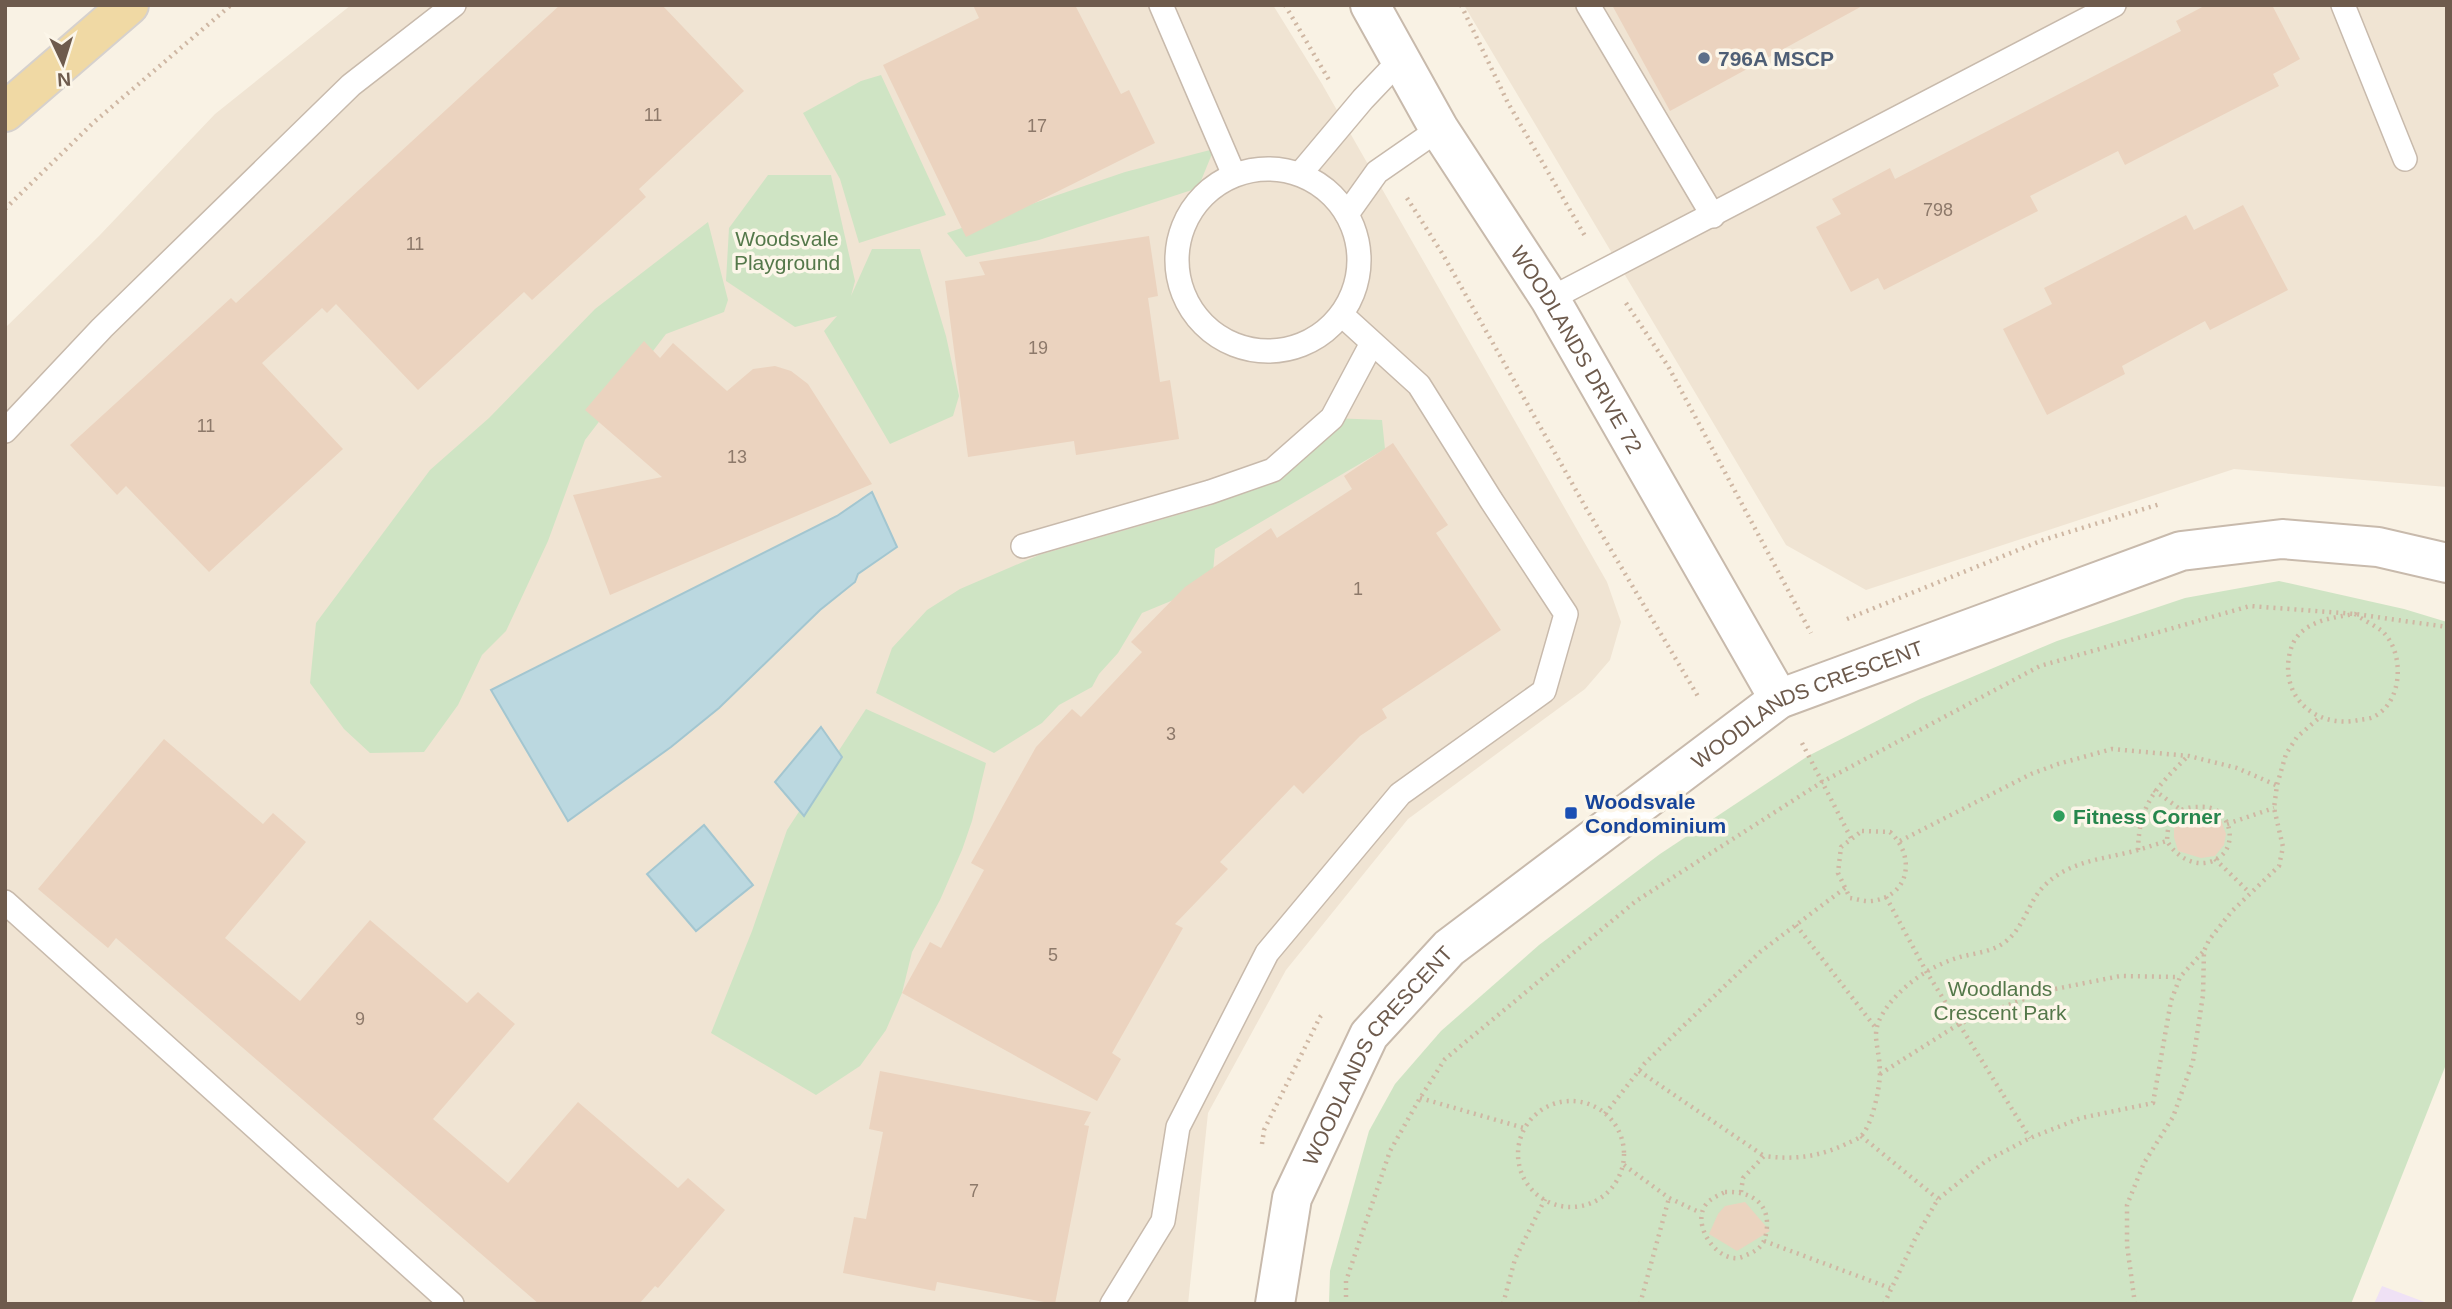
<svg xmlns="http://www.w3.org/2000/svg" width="2452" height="1309" font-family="Helvetica,sans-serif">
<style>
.residential{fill:#f0e4d3}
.education{fill:#efe1f5}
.green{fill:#cfe4c4}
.water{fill:#bbd8e0;stroke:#a3c6d0;stroke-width:2}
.building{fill:#ebd3bf}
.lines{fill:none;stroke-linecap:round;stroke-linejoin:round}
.lane-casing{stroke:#c8baac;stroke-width:26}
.street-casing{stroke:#c8baac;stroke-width:42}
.primary-casing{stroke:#d6d1cd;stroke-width:42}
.path{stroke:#cfb7a3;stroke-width:4.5;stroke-dasharray:2 5;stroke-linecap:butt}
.lane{stroke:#fff;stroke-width:23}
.street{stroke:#fff;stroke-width:38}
.primary{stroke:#f0d9a4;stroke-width:38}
.service-dot{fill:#5c6f8a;stroke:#fcf6e9;stroke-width:2.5}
.transit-dot{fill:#1a4fb4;stroke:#fcf6e9;stroke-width:2.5}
.leisure-dot{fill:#2e9e5b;stroke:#fcf6e9;stroke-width:2.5}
.labels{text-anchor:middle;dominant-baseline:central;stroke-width:7;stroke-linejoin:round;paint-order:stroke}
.number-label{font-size:18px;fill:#8d796a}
.service-label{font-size:21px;font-weight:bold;fill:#4e5e75;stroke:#fcf6e9;text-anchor:start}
.park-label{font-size:21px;fill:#54784a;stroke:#fcf6e9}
.street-label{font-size:21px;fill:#6e5b4d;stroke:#fcf6e9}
.transit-label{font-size:21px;font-weight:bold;fill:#164399;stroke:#fcf6e9;text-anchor:start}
.leisure-label{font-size:21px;font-weight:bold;fill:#27864d;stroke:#fcf6e9;text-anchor:start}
</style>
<rect width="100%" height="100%" fill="#f9f2e4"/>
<g class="residential">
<polygon points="351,5 1273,5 1322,84 1607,582 1621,622 1610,660 1585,689 1408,819 1286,970 1208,1113 1188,1304 5,1304 5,328 99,236 215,114"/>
<polygon points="1464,5 2447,5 2447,487 2234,469 1866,590 1786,545"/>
</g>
<polygon class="education" points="2382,1286 2430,1304 2374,1304"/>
<g class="green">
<polygon points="881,75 946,215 859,243 840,179 803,113 861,81"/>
<polygon points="1214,149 1198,188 1039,240 966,257 947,233 1125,172"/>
<polygon points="768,175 831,175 855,281 851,296 872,249 920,249 946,336 959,396 953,416 890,444 824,331 837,316 795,327 726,281 729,228"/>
<polygon points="708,222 728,300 724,312 666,334 585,440 548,541 506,631 482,655 458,705 424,752 370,753 344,729 310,683 316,623 430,470 489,418 595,309"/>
<polygon points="1332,418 1382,420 1385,449 1215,549 1212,584 1142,613 1118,653 1099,674 1092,687 1059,705 1042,723 994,753 876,693 892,648 927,610 960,589 1039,555 1212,505"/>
<polygon points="2279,581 2404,609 2447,622 2447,1062 2351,1304 1329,1304 1330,1271 1369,1131 1395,1084 1441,1031 1539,945 1660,854 1808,756 1920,699 2057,641 2185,598"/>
<polygon points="866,709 986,763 972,821 962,850 940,900 912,952 902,993 886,1030 860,1066 816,1095 711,1033 752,931 787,830"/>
</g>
<g class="water">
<polygon points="872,492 897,547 858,574 855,582 820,610 719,708 671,747 568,821 491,690 837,516"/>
<polygon points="821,727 842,757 804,816 775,782"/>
<polygon points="704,825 753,885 696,931 647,874"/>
</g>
<g class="building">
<polygon points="560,5 662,5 744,91 639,189 646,197 532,300 524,292 418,390 336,304 327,313 322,308 262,363 343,449 209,572 126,486 117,495 70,445 231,298 236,303"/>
<polygon points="973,5 1075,5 1121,94 1129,90 1155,143 966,237 883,65 979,18"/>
<polygon points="1612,5 1864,5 1670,111"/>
<polygon points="2206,5 2272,5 2300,59 2273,74 2279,86 2125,165 2118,151 2030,196 2038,211 1884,290 1878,278 1851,292 1816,227 1841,214 1832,199 1890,168 1895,179 2181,31 2176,21"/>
<polygon points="2243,205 2288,290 2210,330 2205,321 2122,366 2125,374 2047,415 2003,329 2052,304 2044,288 2186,215 2194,230"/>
<polygon points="1149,236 1158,296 1148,298 1160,382 1170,380 1179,439 1076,455 1074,441 968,457 945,281 985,275 979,262"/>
<polygon points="644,341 660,358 673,343 727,391 753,369 775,366 791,371 808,384 872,484 610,595 573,495 662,477 585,410"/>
<polygon points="1393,443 1448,525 1436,533 1501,630 1382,709 1387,718 1360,736 1303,794 1294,785 1220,862 1228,869 1175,924 1183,928 1112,1053 1121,1059 1097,1101 902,993 930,942 941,948 984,870 971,863 1036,747 1072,709 1081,717 1142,652 1131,642 1185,587 1271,528 1277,538 1352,489 1344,476"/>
<polygon points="164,739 263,824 273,813 306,842 225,938 300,1001 370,920 467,1003 478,992 515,1024 433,1119 508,1183 578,1102 678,1188 688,1178 725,1210 658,1288 655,1286 639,1304 539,1304 116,938 108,948 38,889"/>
<polygon points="2202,812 2219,814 2226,834 2224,845 2215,856 2201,858 2178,851 2174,837 2174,827 2180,819 2189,813"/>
<polygon points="880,1071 1091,1112 1084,1125 1089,1126 1055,1304 937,1282 935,1291 843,1273 854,1217 866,1219 883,1132 869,1129"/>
<polygon points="1745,1202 1770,1231 1737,1251 1709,1234 1718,1214 1725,1206"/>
</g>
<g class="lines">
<g class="lane-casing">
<g id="lane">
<polyline points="1161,5 1234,175"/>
<polyline points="1588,5 1713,216"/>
<polyline points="2343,5 2405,159"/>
<circle cx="1268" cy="260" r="91"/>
<polyline points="1300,174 1363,99 1402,58"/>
<polyline points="1347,214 1377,172 1439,129"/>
<polyline points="1550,299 2114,5"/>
<polyline points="5,431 102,328 351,85 454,5"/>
<polyline points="1023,546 1210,492 1273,470 1332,418 1372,343"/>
<polyline points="5,902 452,1304"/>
<polyline points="1112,1304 1163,1221 1178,1127 1267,953 1400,794 1544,691 1566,614 1491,500 1419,385 1342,315"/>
</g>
</g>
<g class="street-casing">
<g id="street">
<path id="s1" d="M1370 5 1439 129 1550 299 1779 699"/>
<path id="s2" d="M1275 1304 1292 1198 1369 1035 1449 948 1779 699 2181 551 2282 539 2378 547 2447 563"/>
</g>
</g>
<g class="primary-casing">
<polyline id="primary" points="5,112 129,5"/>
</g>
<g class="path">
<polyline points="1285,5 1329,80"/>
<polyline points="1461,5 1508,103 1585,236"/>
<polyline points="1407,198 1442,253 1586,508 1699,698"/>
<polyline points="5,209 93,123 231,5"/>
<polyline points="1626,303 1668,366 1811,633"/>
<path d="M2355 614C2363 620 2374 625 2382 631 2405 652 2403 701 2375 716 2371 719 2364 719 2359 720 2316 729 2279 697 2290 652 2297 622 2329 618 2355 614Z"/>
<polyline points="1847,619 2043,540 2160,504"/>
<polyline points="1802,743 1851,838"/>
<polyline points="2154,790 2180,809"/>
<polyline points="2227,824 2274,808"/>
<path d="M1862 831 1890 832C1916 856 1910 896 1872 901 1865 902 1857 899 1850 898L1838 873 1841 847Z"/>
<polyline points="1900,841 2031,774 2058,764 2112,749 2189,756 2237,768 2276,785"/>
<path d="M2138 850C2139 803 2157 787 2188 756"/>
<polyline points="2215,859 2250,893"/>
<polyline points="1886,897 1926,971 2030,1138"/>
<polyline points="1796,925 1875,1027"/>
<polyline points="1639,1071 1764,1156"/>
<polyline points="1880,1074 1959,1024 2045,991 2120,976 2180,977"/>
<polyline points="1420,1098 1524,1128"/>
<circle cx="1571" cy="1154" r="53"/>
<polyline points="1605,1114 1645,1063 1760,952 1845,888"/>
<polyline points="1861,1136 1938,1199"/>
<polyline points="1262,1144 1264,1130 1320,1017 1324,1013"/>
<polyline points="1624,1165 1669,1198 1701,1213"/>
<path d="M1725 1192C1752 1191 1772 1204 1766 1234 1764 1245 1758 1250 1749 1254 1744 1256 1739 1259 1734 1258 1712 1256 1691 1221 1707 1203 1712 1198 1719 1195 1725 1192Z"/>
<path d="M1741 1192 1743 1178 1764 1156C1793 1160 1819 1157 1846 1144 1850 1142 1856 1140 1860 1137 1872 1127 1880 1088 1880 1072 1879 1039 1867 1033 1890 1003 1908 981 1933 965 1960 957 1975 953 1992 952 2005 942 2024 928 2028 902 2044 886 2067 863 2096 860 2126 853 2140 850 2153 845 2167 841 2178 860 2203 872 2222 855 2235 843 2231 817 2214 809 2207 806 2200 807 2193 807 2171 810 2168 821 2167 841"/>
<polyline points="1764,1241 1890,1288"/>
<polyline points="1346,1304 1346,1281 1390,1151 1420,1098 1445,1059 1636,901 1822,782 2040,666 2250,606 2355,614 2447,627"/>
<polyline points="1503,1304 1515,1259 1545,1199"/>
<polyline points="1640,1304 1669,1198"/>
<polyline points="1884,1304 1916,1237 1938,1199 1986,1161 2030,1138 2081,1118 2153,1103 2171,1001 2180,977 2203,952"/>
<polyline points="2135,1304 2127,1245 2127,1205 2144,1163 2173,1117 2193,1061 2203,995 2204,951 2209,940 2232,911 2279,866 2283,847 2274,808 2277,785 2286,754 2297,737 2319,718"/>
</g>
<use href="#lane" class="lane"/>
<use href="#street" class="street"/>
<use href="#primary" class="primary"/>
</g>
<circle class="service-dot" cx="1704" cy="58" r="7"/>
<rect class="transit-dot" x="1564" y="806" width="14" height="14" rx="3.5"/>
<circle class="leisure-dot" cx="2059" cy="816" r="7"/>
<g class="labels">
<g class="number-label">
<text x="653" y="115">11</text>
<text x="1037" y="126">17</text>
<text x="1938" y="210">798</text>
<text x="415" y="244">11</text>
<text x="1038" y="348">19</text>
<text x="206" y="426">11</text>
<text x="737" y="457">13</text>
<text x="1358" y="589">1</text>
<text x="1171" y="734">3</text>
<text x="1053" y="955">5</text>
<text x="360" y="1019">9</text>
<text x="974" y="1191">7</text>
</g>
<g class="service-label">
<text x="1718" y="58">796A MSCP</text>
</g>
<g class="park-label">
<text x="787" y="238">Woodsvale<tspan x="787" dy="24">Playground</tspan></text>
<text x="2000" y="988">Woodlands<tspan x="2000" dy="24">Crescent Park</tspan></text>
</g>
<g class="street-label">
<text stroke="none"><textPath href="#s1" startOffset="402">WOODLANDS DRIVE 72</textPath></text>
<text stroke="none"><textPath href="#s2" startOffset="842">WOODLANDS CRESCENT</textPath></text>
<text stroke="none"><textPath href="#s2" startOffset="275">WOODLANDS CRESCENT</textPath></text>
</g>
<g class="transit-label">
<text x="1585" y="801">Woodsvale<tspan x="1585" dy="24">Condominium</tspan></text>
</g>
<g class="leisure-label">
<text x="2073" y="816">Fitness Corner</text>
</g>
</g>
<rect width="2452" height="1309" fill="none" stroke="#6e5b4d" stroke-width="14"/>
<g transform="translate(63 63) rotate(176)" stroke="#fcf6e9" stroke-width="5" paint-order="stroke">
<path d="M0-5L12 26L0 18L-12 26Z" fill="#6e5b4d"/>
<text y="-10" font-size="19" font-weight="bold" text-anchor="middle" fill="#6e5b4d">N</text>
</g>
</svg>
